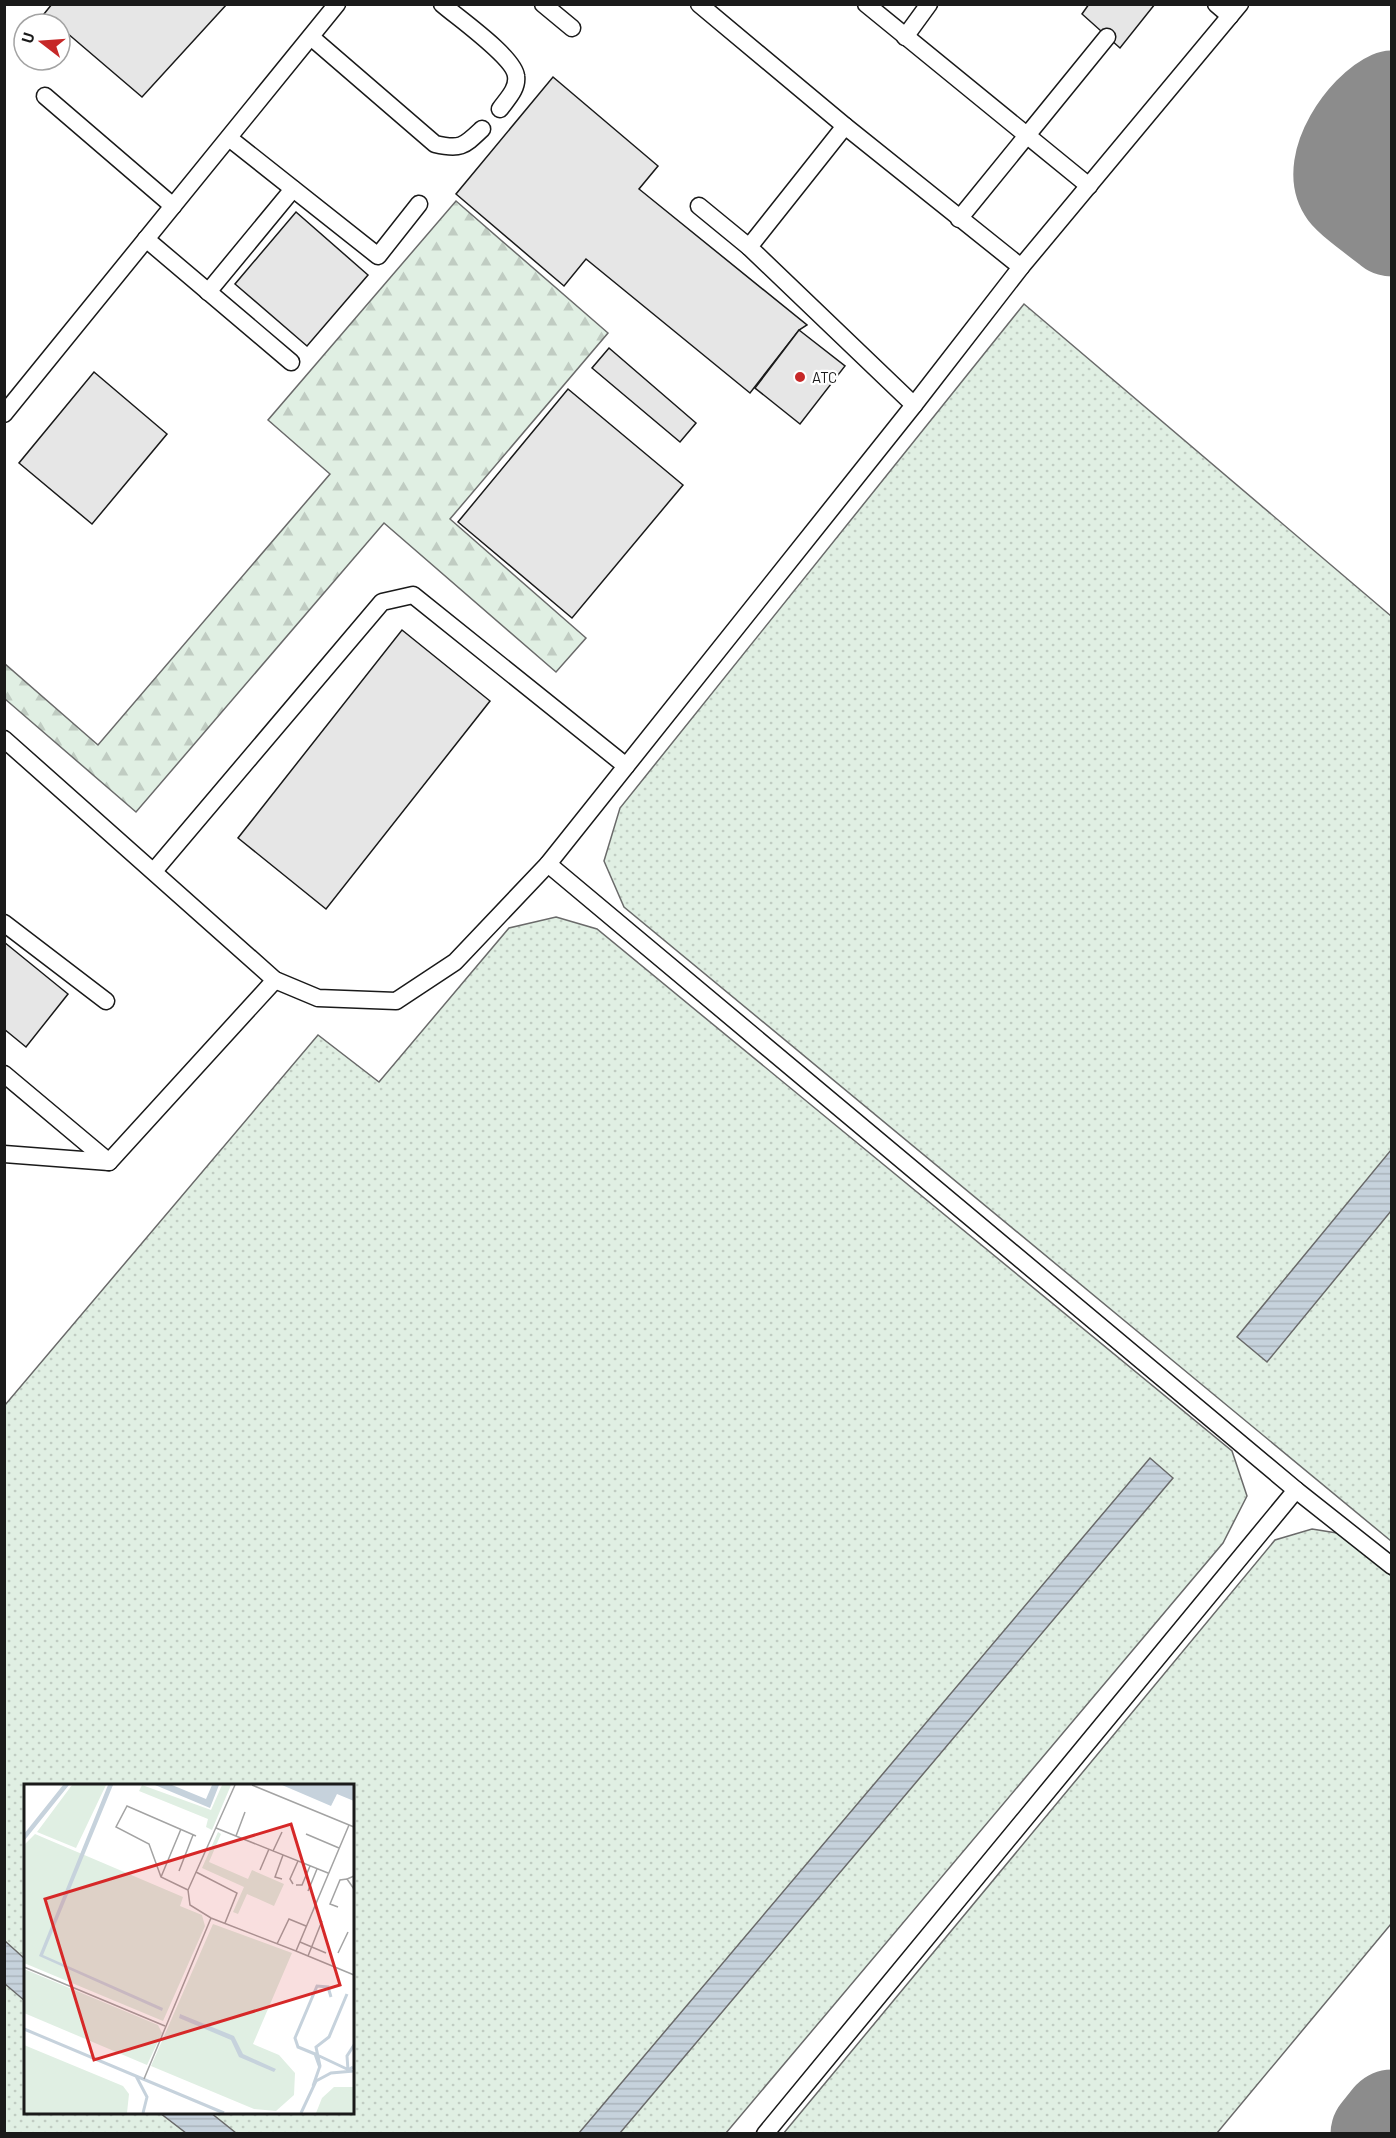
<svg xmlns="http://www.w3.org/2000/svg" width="1396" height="2138" font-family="Barlow,sans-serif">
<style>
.green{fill:url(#green-dots);stroke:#6a6a6a;stroke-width:1.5;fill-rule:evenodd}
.forest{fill:url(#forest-firs);stroke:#6a6a6a;stroke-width:1.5}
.water{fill:url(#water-rules);stroke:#6a6a6a;stroke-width:1.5}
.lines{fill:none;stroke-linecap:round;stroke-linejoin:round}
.taxiway{stroke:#8c8c8c;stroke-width:99}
.building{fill:#e6e6e6;stroke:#1a1a1a;stroke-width:1.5}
.lane-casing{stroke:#1a1a1a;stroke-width:19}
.lane{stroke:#fff;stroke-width:16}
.poi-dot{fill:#c62828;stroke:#fff;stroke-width:2}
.labels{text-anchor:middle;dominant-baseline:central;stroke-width:4.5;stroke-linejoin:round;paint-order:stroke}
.poi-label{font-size:15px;fill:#1a1a1a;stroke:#fff;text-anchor:start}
.inset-river{fill:none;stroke:#c6d2dc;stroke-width:3}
.inset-road{fill:none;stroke:#a3a3a3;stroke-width:1.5}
.view{fill:#d62828;fill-opacity:0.15;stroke:#d62828;stroke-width:3}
.inset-edge{fill:none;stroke:#1a1a1a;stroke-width:3}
</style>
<defs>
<pattern id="green-dots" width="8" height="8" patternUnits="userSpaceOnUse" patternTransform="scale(1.5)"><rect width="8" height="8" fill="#e0efe3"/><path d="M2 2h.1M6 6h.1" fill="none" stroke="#c0ccc2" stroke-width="1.8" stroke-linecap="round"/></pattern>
<pattern id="forest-firs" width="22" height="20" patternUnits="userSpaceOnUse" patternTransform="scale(1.5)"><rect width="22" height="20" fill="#e0efe3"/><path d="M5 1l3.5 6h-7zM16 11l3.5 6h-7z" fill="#c0ccc2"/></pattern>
<pattern id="water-rules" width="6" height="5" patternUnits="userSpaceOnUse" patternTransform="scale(1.5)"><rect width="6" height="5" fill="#c6d2dc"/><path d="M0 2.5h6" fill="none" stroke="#aab4bc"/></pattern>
</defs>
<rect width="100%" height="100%" fill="#fff"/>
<g class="green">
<polygon points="1024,304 1391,616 1391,1541 624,907 604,861 620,808"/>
<path d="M556 917 597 929 1232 1451 1247 1496 1223 1543 726 2133 5 2134V1405L318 1035 379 1082 509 928ZM26 1786H352V2112H26Z"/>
<polygon points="1312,1529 1343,1534 1391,1576 1391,1924 1217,2133 783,2134 1275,1540"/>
</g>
<polygon class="forest" points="456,201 608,333 450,519 586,638 556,672 384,523 136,812 5,699 5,664 98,745 330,474 268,420"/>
<g class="water">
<polygon points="1391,1150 1391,1211 1267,1362 1237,1337"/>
<polygon points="1150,1458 1173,1478 620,2133 579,2133"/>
<polygon points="5,1941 25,1959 25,2001 5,1984"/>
<polygon points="160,2113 211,2113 236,2133 186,2133"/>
</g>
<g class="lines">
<g class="taxiway">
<path d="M1392 100C1367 111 1329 165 1348 191 1354 199 1382 219 1392 227"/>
<polyline points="1380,2134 1392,2119"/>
</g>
</g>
<g class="building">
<polygon points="52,4 227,4 142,97 60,27 60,24 56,24 44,14"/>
<polygon points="1089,4 1155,4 1120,48 1082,14"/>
<polygon points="553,77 658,166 639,189 807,325 799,330 750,393 586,259 564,286 456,194"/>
<polygon points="296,212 368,275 307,346 235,284"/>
<polygon points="799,330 845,366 800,424 755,388"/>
<polygon points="609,348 696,423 680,442 592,368"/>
<polygon points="94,372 167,434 92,524 19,463"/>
<polygon points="568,389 683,485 572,618 458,522"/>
<polygon points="402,630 490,701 326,909 238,838"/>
<polygon points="4,942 68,994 26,1047 4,1029"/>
</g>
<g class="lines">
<g class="lane-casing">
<g id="lane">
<path d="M442 4C458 18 514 57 516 76 518 89 507 99 500 109"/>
<polyline points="543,4 572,28"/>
<polyline points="866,4 1089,186"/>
<polyline points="1216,4 1230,16"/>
<path d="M311 37 435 144C461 150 464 146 482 129"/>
<polyline points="905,37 929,4"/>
<polyline points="45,96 173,206"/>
<polyline points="845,126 749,247 914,405"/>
<polyline points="229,138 378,256 419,204"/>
<polyline points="699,206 749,247"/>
<polyline points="959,219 1107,37"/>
<polyline points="146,239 291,362"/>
<polyline points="1021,267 1240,4"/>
<polyline points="208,292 293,189"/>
<polyline points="4,414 337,4"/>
<polyline points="4,739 275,980 318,998 396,1001 455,962 548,864 914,405 1021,267 845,126 699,4"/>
<polyline points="548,864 1296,1490 1392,1566"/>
<polyline points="154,871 382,602 413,595 626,766"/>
<polyline points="4,923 106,1001"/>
<polyline points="4,1074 109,1162"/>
<polyline points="4,1154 109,1162 275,980"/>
<polyline points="765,2134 1296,1490"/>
</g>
</g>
<use href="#lane" class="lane"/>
</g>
<circle class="poi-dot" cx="800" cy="377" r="6"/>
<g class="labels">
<g class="poi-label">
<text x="812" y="377">ATC</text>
</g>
</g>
<g transform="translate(24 1784)">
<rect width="330" height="330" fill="#fff"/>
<path d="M11 50 159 113 156 122 178 131 181 142 139 237 0 179V61ZM189 140 268 169 229 260 255 271 271 289 270 311 252 327 230 325 127 282ZM0 185 134 241 138 249 123 281 0 229ZM0 261 99 302 105 310 103 329H0ZM310 303H330V329H292L298 314Z" fill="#e0efe3"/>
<path d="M48 1H82L52 64 13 48ZM118 1 187 26 198 1H207L188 46 182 43 184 35 115 7ZM194 48 197 50 185 78 224 95 228 86 260 100 250 122 223 110 214 130 209 128 220 103 178 84Z" fill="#e0efe3"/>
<path d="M39 1H45L0 57V50ZM84 1H89L19 171 139 224 138 227 15 172ZM131 1H148L182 15 188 1H195L186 24ZM258 1H330V17L313 10 307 22ZM156 230 210 252 219 270 252 285 250 288 215 273 207 256 155 234Z" fill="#c6d2dc"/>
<path class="inset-river" d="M0 245 200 329M291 270 325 286M329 283 324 286 323 272 330 261M296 284 291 270 274 263 271 254 293 202 304 203 307 213M112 292 123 313 119 329M289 302 296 282 292 263 305 253 323 210M277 329 292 297 307 289 330 287"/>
<path class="inset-road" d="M211 1 164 106 166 121 187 134 272 167 325 41M228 1 330 43M192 44 304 89M282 50 315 64M212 52 221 28M249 67 258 48M236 86 245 65M155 87 169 51M172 88 213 109 201 139M330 92 323 95 330 105M137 93 157 45M258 95 251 93 259 71M269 100 266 95 274 77M272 101H278L286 82M164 106 137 93 125 60 92 43 103 22 172 52M284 107 293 85M314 123 306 120 316 96 323 95M276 158 302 169M253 160 265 135 282 142M272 167 330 191M314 169 324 148M284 172 298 137M0 183 141 242M120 295 187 134"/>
<path class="view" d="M267 40 316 201 70 276 21 115Z"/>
<rect width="330" height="330" class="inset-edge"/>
</g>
<rect width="1396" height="2138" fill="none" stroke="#1a1a1a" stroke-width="12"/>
<g transform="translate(42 42) rotate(287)"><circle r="28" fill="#ffffff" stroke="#a3a3a3" stroke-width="1.5"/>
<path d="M0-4.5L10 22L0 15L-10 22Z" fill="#c62828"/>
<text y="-9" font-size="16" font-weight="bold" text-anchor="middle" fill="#1a1a1a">U</text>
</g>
</svg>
